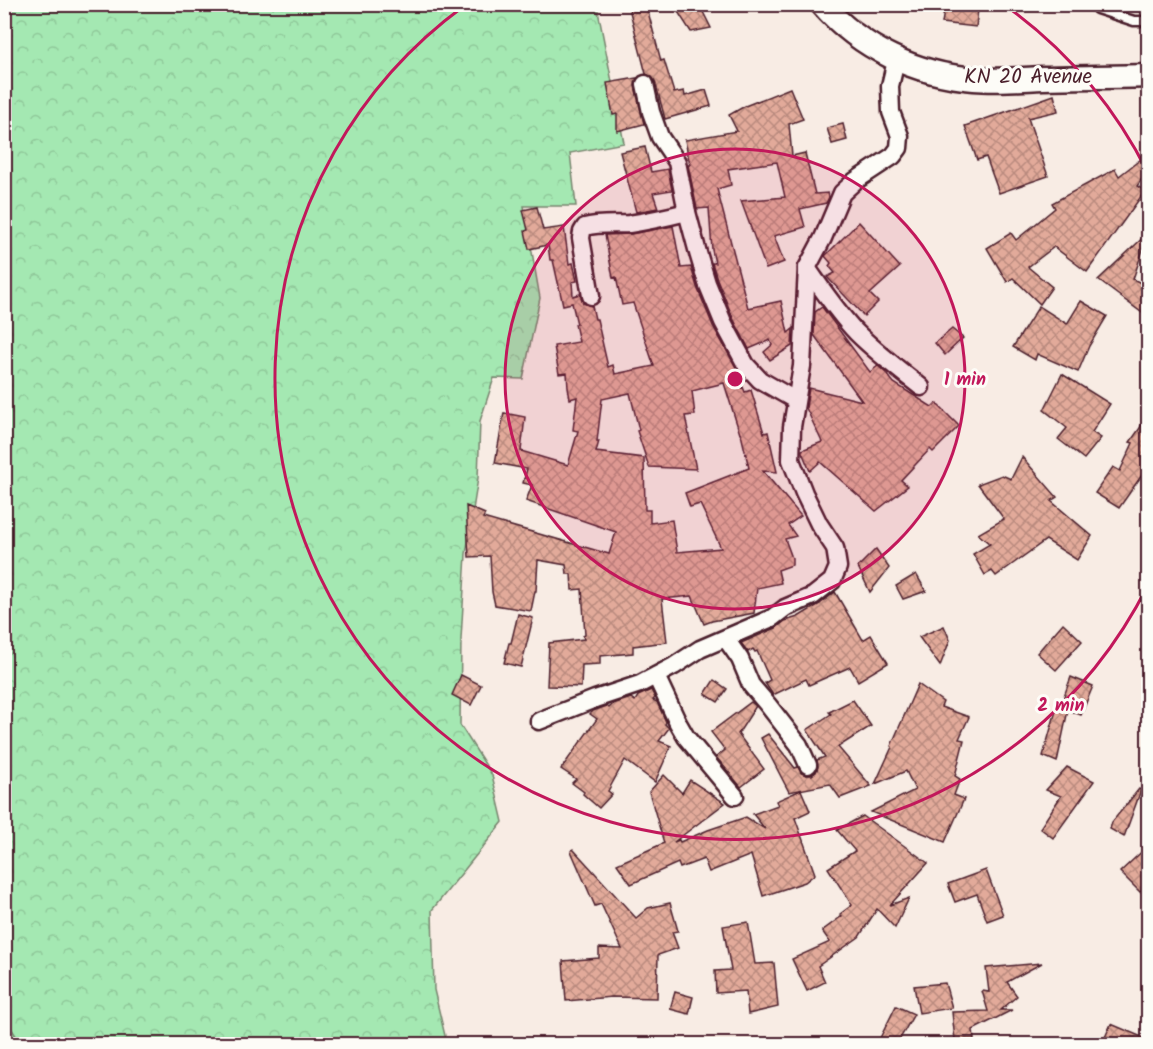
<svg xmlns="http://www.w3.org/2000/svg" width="1153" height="1049" font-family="Kalam,sans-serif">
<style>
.green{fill:#a4e8b2;stroke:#77846e;stroke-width:1.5}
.forest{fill:url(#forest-crowns);stroke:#77846e;stroke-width:1.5}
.building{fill:url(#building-cross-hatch);stroke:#4a1f2b;stroke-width:1.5;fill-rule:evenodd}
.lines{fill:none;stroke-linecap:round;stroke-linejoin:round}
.lane-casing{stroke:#4a1f2b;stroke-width:13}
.street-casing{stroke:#4a1f2b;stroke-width:21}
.secondary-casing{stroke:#4a1f2b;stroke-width:27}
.lane{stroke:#fdfcf7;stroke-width:8}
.street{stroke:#fdfcf7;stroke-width:16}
.secondary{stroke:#fdfcf7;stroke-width:22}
.ring{fill:none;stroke:#c2185b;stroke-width:3}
.labels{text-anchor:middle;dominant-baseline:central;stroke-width:6;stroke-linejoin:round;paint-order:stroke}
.street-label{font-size:21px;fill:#4a1f2b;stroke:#fdfcf7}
.centre{fill:#c2185b;stroke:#fdfcf7;stroke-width:3}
.ring-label{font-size:18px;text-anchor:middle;font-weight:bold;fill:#c2185b;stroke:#fdfcf7;stroke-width:6;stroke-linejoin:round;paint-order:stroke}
</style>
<defs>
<pattern id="forest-crowns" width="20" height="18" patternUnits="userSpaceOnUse" patternTransform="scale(1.5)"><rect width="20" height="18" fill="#a4e8b2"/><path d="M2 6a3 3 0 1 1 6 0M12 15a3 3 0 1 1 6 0" fill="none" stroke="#8fc799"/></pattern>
<pattern id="building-cross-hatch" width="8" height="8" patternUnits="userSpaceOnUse" patternTransform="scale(1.5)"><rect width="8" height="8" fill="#e2aa9a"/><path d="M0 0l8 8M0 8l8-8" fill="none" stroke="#b98a7e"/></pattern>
</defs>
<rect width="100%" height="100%" fill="#f8ece4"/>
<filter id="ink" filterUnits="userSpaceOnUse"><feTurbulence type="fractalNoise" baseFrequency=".0167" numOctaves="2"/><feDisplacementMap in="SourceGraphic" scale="12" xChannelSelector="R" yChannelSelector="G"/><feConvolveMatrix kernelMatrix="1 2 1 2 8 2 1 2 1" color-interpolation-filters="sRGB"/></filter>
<g filter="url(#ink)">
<polygon class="green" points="5,1018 21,1044 5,1044"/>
<polygon class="forest" points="5,5 596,5 598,11 624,143 570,153 576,206 524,206 540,298 523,379 494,378 480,421 478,478 466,554 461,639 460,725 492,775 503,822 432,910 434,990 447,1044 21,1044 5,1018"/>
<g class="building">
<polygon points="628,4 646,4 661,61 664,60 674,93 684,91 685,96 706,90 711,106 665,119 655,81 652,77 646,74"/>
<polygon points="673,4 699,4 711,28 691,32"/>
<polygon points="945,5 978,9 976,27 942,23"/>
<polygon points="637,78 635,86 644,124 617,131 617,114 613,115 607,83"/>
<polygon points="790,88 803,119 789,124 792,156 805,153 815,194 828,193 829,197 826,203 800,209 805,227 774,236 784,262 766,269 741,201 785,197 777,162 728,169 731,185 717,189 748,308 781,301 788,333 793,329 792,346 770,360 764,352 772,345 770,340 749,349 733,318 717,279 712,263 715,263 712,250 709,208 697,209 688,165 690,165 685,140 737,131 729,115 745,106"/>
<polygon points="1054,95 1058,111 1028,118 1048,176 999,193 986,157 977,160 965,126"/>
<polygon points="843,124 847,140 832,144 827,128"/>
<polygon points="645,147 651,172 668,169 672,190 653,193 658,208 636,212 620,152"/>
<polygon points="1149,153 1149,169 1137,186 1145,191 1087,272 1054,247 1028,267 1052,287 1040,304 1013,278 1007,282 987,248 1011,233 1016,240 1055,208 1052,203 1115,169 1119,176"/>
<path d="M537 207 543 230 564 227 569 264 573 263 577 281 572 282 573 296 580 294 583 303 592 306 595 319H597L608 367 613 365 615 374 654 366 633 303 622 305 616 277 613 278 605 235 631 234 673 226 681 268 691 267 697 287 713 326 738 371 742 388 743 387 745 392 751 390 764 433 768 432 777 472 763 471 801 516 788 525 796 536 785 539 792 558V565L778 570 781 583 757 588 754 613 712 621 704 624 692 596 662 599 667 642 633 646V653L600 656V664L582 665 581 687 547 686 549 643 584 639 583 636 585 635 582 589 572 590 571 574H567L566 565 538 560 536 591H535L531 611 495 605 492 592 490 556 469 557 466 506 485 514 483 518 609 554 616 532 526 501 532 485 523 483 527 469 495 463 504 413 525 417 521 451 568 465 578 431 573 430 577 397 570 399 568 388 567 373 559 374 554 346 579 342 575 324H577L572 303 563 305 553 260H550L548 245 529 249 525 231 528 230 523 210ZM724 383 740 434H741L749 468 685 493 690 507 700 504 721 548 677 552 672 520 650 523V510H645L644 458 596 452 599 441H597L602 399 630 393 639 430 637 431 649 467 696 469 685 416 695 415 692 391Z"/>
<polygon points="859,222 900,267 870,294 878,302 864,316 827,277 835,273 829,266 831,263 825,256"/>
<polygon points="1149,232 1133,279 1149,287 1149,318 1098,280"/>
<polygon points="1081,301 1107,316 1089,346 1078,372 1037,354 1035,360 1013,347 1039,306 1067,324"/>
<polygon points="822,307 870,372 878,366 887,374 894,383 932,407 936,403 959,426 933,452 930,449 901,480 908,486 876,511 820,462 810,471 802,452 802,450 822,442 806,408 809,388 862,401 814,335 815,312"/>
<polygon points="952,329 963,338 945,355 935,343"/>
<polygon points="1062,374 1110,404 1092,432 1101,438 1084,459 1058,439 1067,428 1044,410"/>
<polygon points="1149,409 1149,460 1142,475 1119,508 1095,493 1113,467 1120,471 1133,443 1130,442 1140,428"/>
<polygon points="1022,457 1057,497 1051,501 1092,536 1077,560 1046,540 996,576 992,571 985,575 973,554 990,544 978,534 1004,519 978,484 1002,475 1011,479"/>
<polygon points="876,549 889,568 870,592 858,567"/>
<polygon points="916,574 926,591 903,599 896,586"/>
<polygon points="835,592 863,640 871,635 888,663 858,681 850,667 809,685 806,679 773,695 765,683 770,680 757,651 755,652 753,649 748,652 741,643 776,628 785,621 798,617 820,604"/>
<polygon points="518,614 533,618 521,667 504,663 509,643 511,643"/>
<polygon points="1063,623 1082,641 1056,670 1037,653"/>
<polygon points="944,626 950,640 940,666 919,637"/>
<polygon points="461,675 481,685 471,705 452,695"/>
<polygon points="1071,677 1093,686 1081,715 1060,707"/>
<polygon points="714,680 727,689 718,702 705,694"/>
<polygon points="918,684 943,702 941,707 969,717 959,739 964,740 955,776 960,779 954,795 964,799 945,842 871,812 915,790 906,771 875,784 892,747 891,746"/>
<polygon points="651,690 655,698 653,700 657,702 666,722 665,724 669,728 659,741 671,746 655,782 625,760 608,791 612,794 599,808 583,794 584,792 572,783 576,779 561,769 597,719 590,714 593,711 607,706 609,708 613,704 631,698 635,701 638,696"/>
<polygon points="853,700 871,726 838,747 871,786 840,798 830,784 789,792 761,738 768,734 795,768 798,767 801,773 806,775 812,775 816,772 818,767 817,760 825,757 807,730 831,714 829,712"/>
<polygon points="751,702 756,706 738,734 764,769 741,787 716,757 725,750 711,732"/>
<polygon points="1057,707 1068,710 1057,762 1043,756"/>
<polygon points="1067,767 1094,781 1053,838 1040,828 1061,796 1046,790"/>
<polygon points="664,775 682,793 690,780 725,803 674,842 679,840 680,842 708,830 746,817 765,829 753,814 778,805 776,801 801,790 810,811 795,818 815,874 805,882 763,896 751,855 709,872 704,859 680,868 678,863 631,884 617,864 664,843 649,792"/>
<polygon points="1139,789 1141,790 1124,837 1110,829 1112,822"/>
<polygon points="863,816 928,863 890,905 909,898 895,928 877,909 859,937 818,966 825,982 807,991 792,959 830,942 822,931 842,916 840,914 852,905 828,868 855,851 837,830"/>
<polygon points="1149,845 1149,884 1140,892 1120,872"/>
<polygon points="573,849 636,918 648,908 670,903 678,931 672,932 678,948 658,955 657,998 612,997 566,1001 563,961 599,958 599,948 622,949 601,904 595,906 571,851"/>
<polygon points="986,870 1003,915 987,921 977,894 955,902 948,884"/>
<polygon points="748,922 755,964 774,963 778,1007 748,1014 746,991 716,993 715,971 731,970 723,926"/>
<polygon points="1042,963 1007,982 1017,996 1001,1010 1012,1010 973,1030 974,1039 955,1040 952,1012 988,1011 982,991 989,992 986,968"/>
<polygon points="945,983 952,1008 919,1013 914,986"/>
<polygon points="675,992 693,997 689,1014 670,1009"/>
<polygon points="896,1006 914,1014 897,1044 877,1044"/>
<polygon points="1111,1024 1149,1040 1149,1044 1102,1044"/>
</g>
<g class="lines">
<g class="lane-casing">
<polyline id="lane" points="1095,4 1097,9 1134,21 1148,21"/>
</g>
<g class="street-casing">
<g id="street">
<polyline points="645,84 651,112 660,137 677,162 687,212 698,253 707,283 723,322 746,365 760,380 795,400"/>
<path d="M807 268C822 289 838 313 856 332 876 352 898 369 921 387"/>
<path d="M591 296 581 238 582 232 585 227C599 223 615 225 629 224 649 221 667 217 687 212"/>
<polyline points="726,639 740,659 751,685 768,705 799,745 808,765"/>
<polyline points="656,676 678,723 686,737 735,796"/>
<polyline points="539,721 595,699 640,684 674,666 700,649 772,618 785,608 813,596 832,581 838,567 835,548 819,524 804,493 791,460 792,427 802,366 807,268 823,238 842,193 855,181 893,156 899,148 900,136 891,112 890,86 895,65 897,60"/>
</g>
</g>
<g class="secondary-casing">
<path id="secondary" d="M822 4C861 49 916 74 974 79 997 81 1020 79 1043 78 1078 77 1113 77 1148 76"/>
</g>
<use href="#lane" class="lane"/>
<use href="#street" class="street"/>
<use href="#secondary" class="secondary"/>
</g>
</g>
<circle cx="735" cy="379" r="230" fill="#c2185b" fill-opacity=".12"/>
<g class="ring">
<circle cx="735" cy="379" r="230"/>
<path d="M1148 585A461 461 0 1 1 464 6M1006 6A461 461 0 0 1 1148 173"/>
</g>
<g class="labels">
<g class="street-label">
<text x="1028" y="77">KN 20 Avenue</text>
</g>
</g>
<circle cx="735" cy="379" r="9" class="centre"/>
<g class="ring-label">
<text x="965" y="385">1 min</text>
<text x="1061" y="711">2 min</text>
</g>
<rect width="1153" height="1049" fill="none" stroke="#fdfcf7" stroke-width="24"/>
<rect x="12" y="12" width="1129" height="1025" fill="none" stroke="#4a1f2b" stroke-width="2" filter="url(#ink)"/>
</svg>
